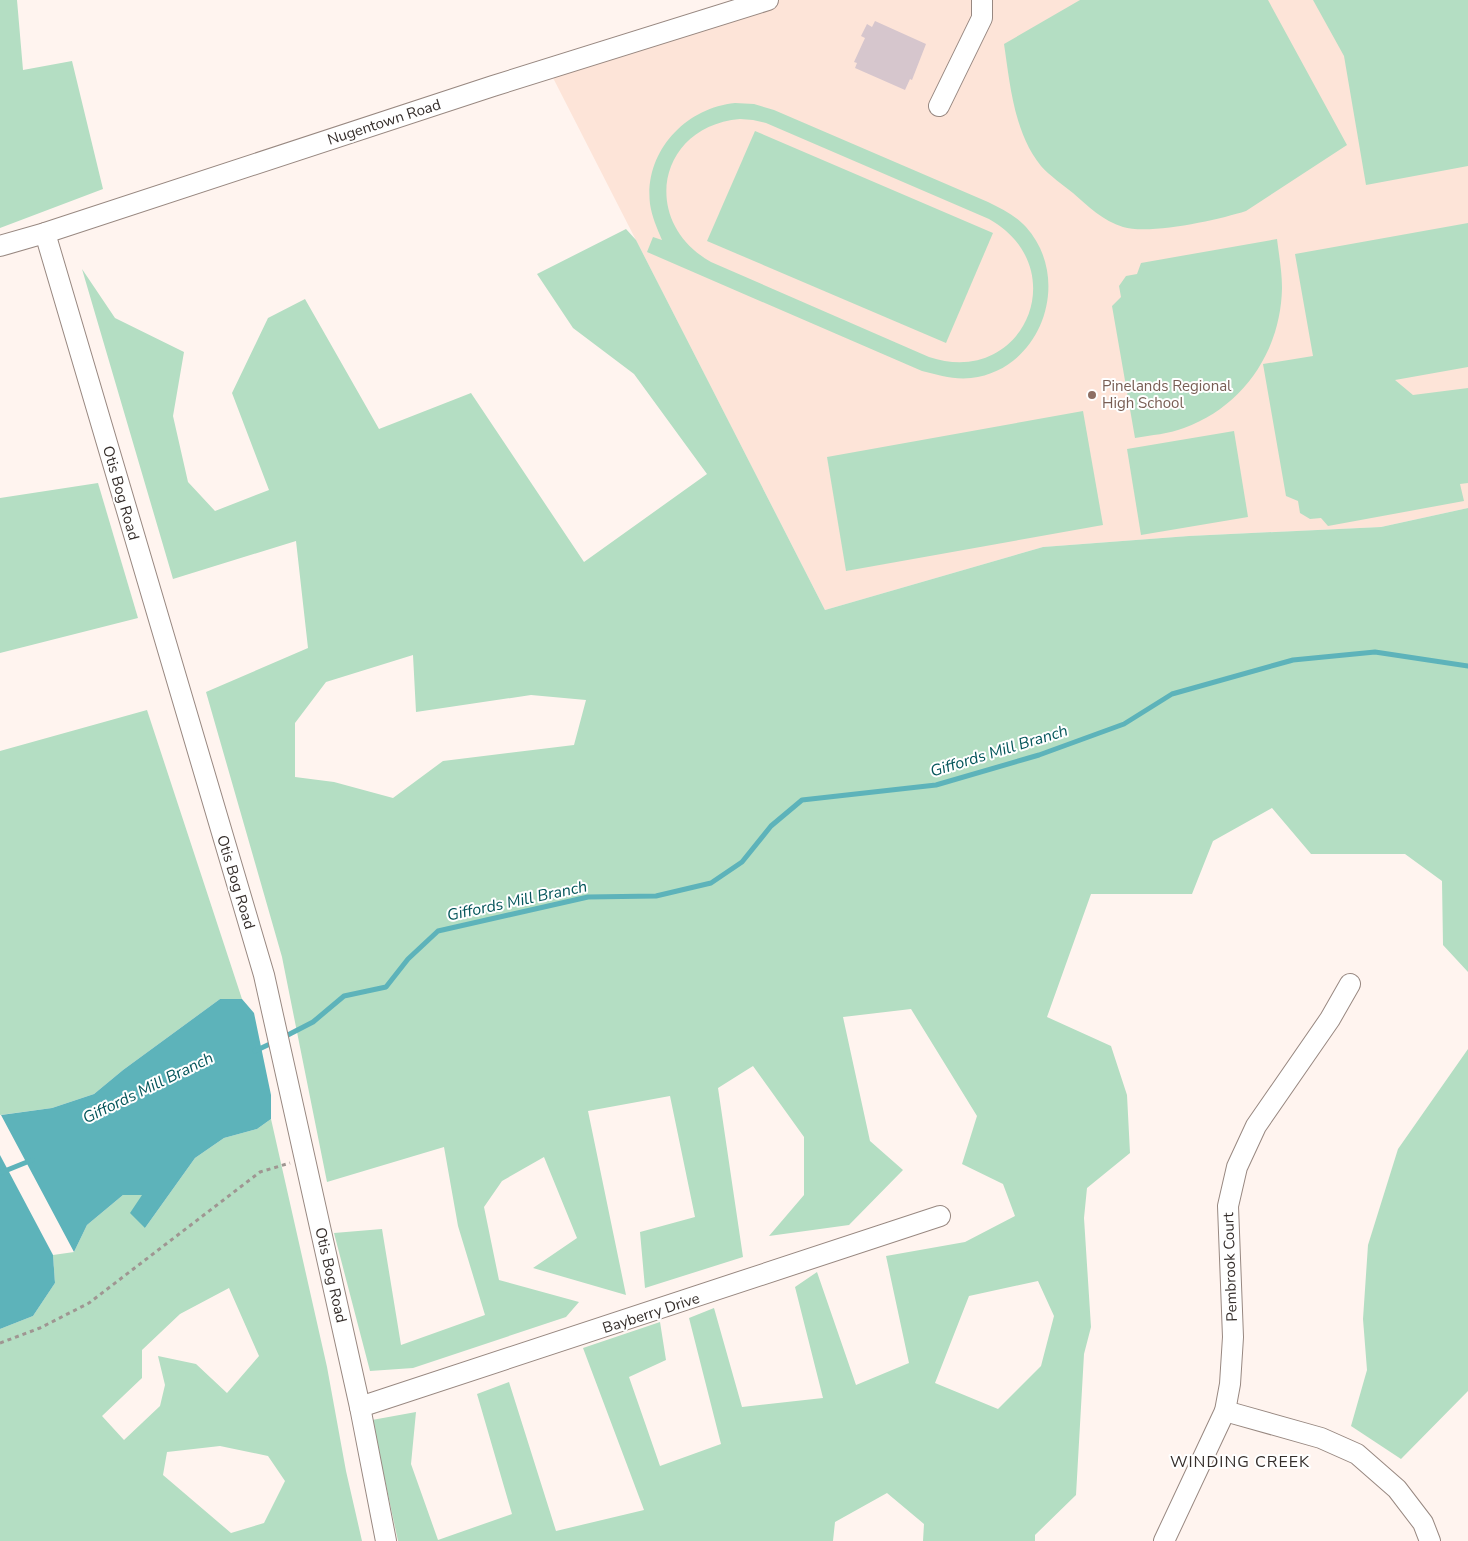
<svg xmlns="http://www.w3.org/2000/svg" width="1468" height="1541" font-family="'Nunito Sans',sans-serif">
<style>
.built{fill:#fde4d8}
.green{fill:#b4dec3;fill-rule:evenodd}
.water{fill:#5db3ba}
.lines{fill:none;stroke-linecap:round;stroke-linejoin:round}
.stream{stroke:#5db3ba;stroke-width:5}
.building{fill:#d6c6cd}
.minor-casing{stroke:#988881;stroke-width:22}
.path{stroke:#9f9692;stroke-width:3;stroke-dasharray:4 4;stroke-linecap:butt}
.minor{stroke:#fff;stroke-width:20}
.education-dot{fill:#8d6e63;stroke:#fff;stroke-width:2}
.labels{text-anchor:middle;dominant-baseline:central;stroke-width:4;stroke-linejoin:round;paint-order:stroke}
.street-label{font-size:15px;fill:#352e2b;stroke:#fff}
.education-label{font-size:15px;fill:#785e54;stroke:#fff;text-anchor:start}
.water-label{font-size:16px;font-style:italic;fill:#04555a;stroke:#fff}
.neighbourhood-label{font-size:16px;letter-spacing:1px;fill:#352e2b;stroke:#fff}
</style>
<rect width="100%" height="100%" fill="#fff4ef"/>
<polygon class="built" points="768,0 1468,0 1468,508 1381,527 1189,536 1043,547 825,610 549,70"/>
<g class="green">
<polygon points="0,0 17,0 23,70 72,61 103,189 0,228"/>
<path d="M1080 0H1268L1347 145 1246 211C1218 220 1150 235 1123 227 1103 221 1088 206 1073 193 1062 184 1050 176 1041 166 1014 133 1010 84 1004 44Z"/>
<polygon points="1313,0 1468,0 1468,166 1366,185 1344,56"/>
<path d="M735 103 754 104 774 110 988 202C1002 209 1015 215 1026 227 1073 279 1042 370 971 378 954 380 938 375 922 371L647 252 653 237 662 240C657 228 652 217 650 204 644 152 685 108 735 103ZM740 119 753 120 766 123 989 219C1076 268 1023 389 929 357L711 262C639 221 658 126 740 119Z"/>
<polygon points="755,131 993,233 946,343 707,241"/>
<polygon points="1468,223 1468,367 1395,380 1413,395 1468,388 1468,483 1460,484 1464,501 1328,526 1321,518 1310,519 1300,513 1298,501 1286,496 1263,364 1313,356 1295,254"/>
<path d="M626 229 636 240 825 610 1043 547 1189 536 1381 527 1468 508V972L1443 945 1442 881 1405 854H1311L1272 808 1213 841 1192 894H1091L1047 1017 1111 1046 1127 1095 1130 1153 1087 1188 1084 1218 1091 1327 1084 1354 1076 1495 1035 1535V1541H923L924 1524 887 1493 835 1522 833 1541H398L372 1420 416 1412 411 1464 438 1540 512 1514 477 1394 509 1382 556 1531 644 1510 583 1348 660 1322 666 1360 629 1377 660 1466 721 1444 689 1318 714 1308 742 1407 823 1398 795 1287 817 1272 856 1385 909 1363 886 1256 965 1242 1015 1216 1003 1184 962 1164 977 1116 911 1009 843 1017 870 1141 903 1170 849 1225 769 1236 804 1195V1137L753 1066 718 1088 743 1257 645 1288 640 1232 695 1217 670 1096 588 1111 626 1295 533 1268 577 1238 544 1157 502 1181 484 1207 499 1280 579 1302 566 1317 413 1368 370 1371 334 1233 382 1229 401 1345 485 1315 458 1226 444 1147 327 1182 282 957 206 692 308 648 296 541 173 579 82 269 115 318 184 352 173 416 188 482 215 511 269 490 232 393 268 318 305 299 379 429 471 393 584 562 707 474 634 374 573 328 537 274ZM413 655 416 712 531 695 586 700 574 745 443 761 393 798 334 782 295 777V723L326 682ZM1038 1281 1054 1316 1041 1366 998 1409 935 1383 969 1296Z"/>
<path d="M1277 239C1279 255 1282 272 1282 288 1281 351 1243 407 1184 428 1168 434 1152 435 1135 438L1112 306 1121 297 1119 286 1126 276 1137 274 1141 263Z"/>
<polygon points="1083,411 1103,525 846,571 827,457"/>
<polygon points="1234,431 1248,517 1141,535 1127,449"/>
<polygon points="98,483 138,618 0,653 0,498"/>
<polygon points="147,710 242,999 220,999 123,1070 94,1094 52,1108 0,1115 0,751"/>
<polygon points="1468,1049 1468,1391 1401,1459 1351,1426 1367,1370 1363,1319 1368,1245 1398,1149"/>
<path d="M271 1119 327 1367 346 1471 362 1541H0V1329L33 1316 55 1283 53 1255 74 1252 87 1225 123 1195 143 1194 145 1228 195 1158 224 1138 257 1129ZM229 1288 259 1356 227 1393 196 1364 158 1356 165 1385 160 1406 124 1440 102 1416 142 1378V1350L180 1314ZM220 1446 268 1456 285 1481 264 1523 231 1533 163 1475 167 1452Z"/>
</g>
<g class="water">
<polygon points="220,999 242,999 254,1013 271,1095 271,1119 257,1129 224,1138 195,1158 145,1228 130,1213 142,1195 123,1195 87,1225 74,1252 1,1115 52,1108 94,1094 123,1070"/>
<polygon points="0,1155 53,1255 55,1283 33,1316 0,1329"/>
</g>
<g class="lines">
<g class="stream">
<polyline points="282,1038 313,1022 344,996 386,987 408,959 438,931 588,897 656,896 711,883 742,862 771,826 802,800 936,785 1039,755 1124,724 1172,694 1293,660 1375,652 1468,666"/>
<polyline points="255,1051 274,1042"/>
<polyline points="0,1173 32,1160"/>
</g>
</g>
<polygon class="building" points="875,21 926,44 912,80 910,79 905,90 855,68 857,63 854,62 865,38 861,36 867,24 872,27"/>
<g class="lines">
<g class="minor-casing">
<g id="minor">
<polyline points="939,106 982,18 982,0"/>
<polyline points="45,233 264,975 360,1407 386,1541"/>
<polyline points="0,246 45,233 493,86 768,0"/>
<polyline points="360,1407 940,1216"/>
<polyline points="1225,1411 1321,1438 1357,1454 1397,1489 1423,1523 1430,1541"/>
<polyline points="1164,1541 1225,1411 1230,1384 1233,1337 1228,1206 1237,1167 1256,1126 1330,1019 1350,984"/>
</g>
</g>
<polyline class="path" points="0,1343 40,1328 89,1303 260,1172 290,1163"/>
<use href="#minor" class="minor"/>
</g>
<circle class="education-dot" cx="1092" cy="395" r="5"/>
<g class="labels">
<g class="street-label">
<text transform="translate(384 122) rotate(-18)">Nugentown Road</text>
<text transform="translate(121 493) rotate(74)">Otis Bog Road</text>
<text transform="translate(236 882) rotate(73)">Otis Bog Road</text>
<text transform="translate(1230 1267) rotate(-92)">Pembrook Court</text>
<text transform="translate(331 1275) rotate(77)">Otis Bog Road</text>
<text transform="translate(651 1313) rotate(-18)">Bayberry Drive</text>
</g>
<g class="education-label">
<text x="1102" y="386">Pinelands Regional<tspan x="1102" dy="17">High School</tspan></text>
</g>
<g class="water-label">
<text transform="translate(999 751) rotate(-17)">Giffords Mill Branch</text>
<text transform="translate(517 901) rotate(-12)">Giffords Mill Branch</text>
<text transform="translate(148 1088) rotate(-26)">Giffords Mill Branch</text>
</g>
<g class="neighbourhood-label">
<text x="1240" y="1462">WINDING CREEK</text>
</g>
</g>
</svg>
